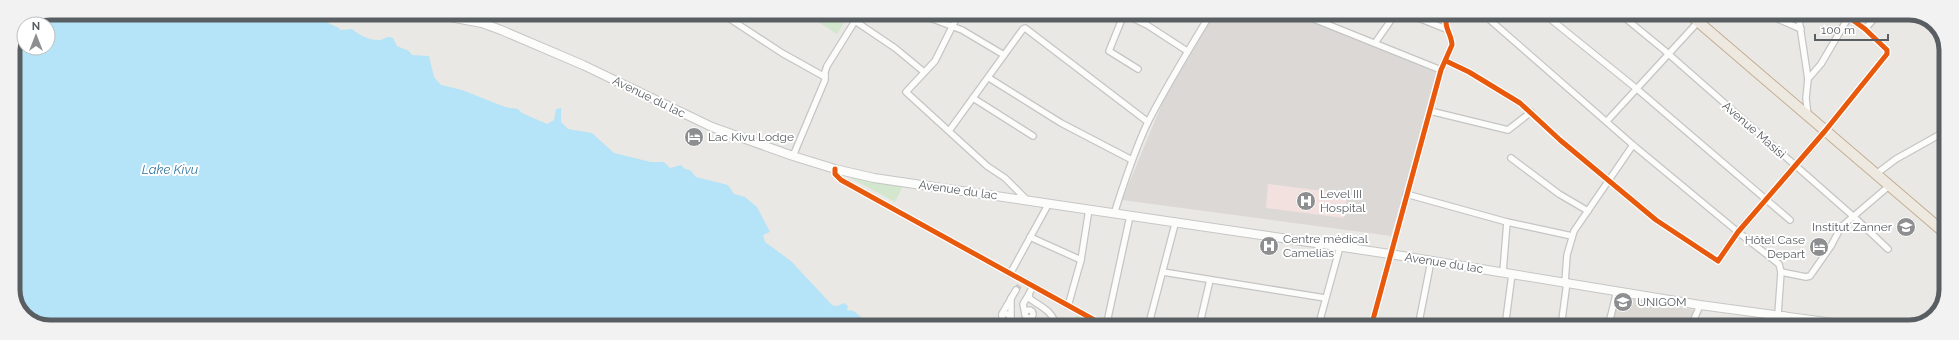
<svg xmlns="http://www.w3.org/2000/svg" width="1959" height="340" font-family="Raleway,sans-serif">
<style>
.industrial{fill:#dbd8d5}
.education{fill:#dcd8d3}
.medical{fill:#f3e1e0}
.green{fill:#d3e6ce}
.water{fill:#b5e3f7;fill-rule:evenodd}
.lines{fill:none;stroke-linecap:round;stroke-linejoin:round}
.street-tunnel{stroke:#c6c6c4;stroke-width:5.5;stroke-dasharray:5.5 3;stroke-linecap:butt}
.street-casing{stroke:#c5c5c5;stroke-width:8}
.secondary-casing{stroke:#c6c6c6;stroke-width:10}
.highway-casing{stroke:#c1ad91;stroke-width:12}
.street{stroke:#fcfcfb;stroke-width:5.5}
.secondary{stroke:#fcfcfb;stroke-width:8}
.highway{stroke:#eee9e0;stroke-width:10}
.cycleway-casing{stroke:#fff;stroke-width:8}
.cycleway{stroke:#e8590c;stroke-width:5}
.labels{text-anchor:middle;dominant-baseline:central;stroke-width:4;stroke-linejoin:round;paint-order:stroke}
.street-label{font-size:12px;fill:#595e62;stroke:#fff}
.poi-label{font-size:12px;fill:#595e62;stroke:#fff;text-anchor:start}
.water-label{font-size:13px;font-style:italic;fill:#3777a0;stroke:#fff}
.rim{fill:none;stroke:#595e62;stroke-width:5}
</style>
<rect width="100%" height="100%" fill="#eae8e4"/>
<polygon class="industrial" points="1215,13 1291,13 1438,73 1391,236 1122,200 1164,99"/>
<polygon class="education" points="1619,295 1694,310 1688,327 1610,327"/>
<polygon class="medical" points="1268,184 1347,194 1344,218 1266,208"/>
<g class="green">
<polygon points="804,13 850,13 837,34"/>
<polygon points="843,174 903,186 895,202"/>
<polygon points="1077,315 1099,327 1070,327"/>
</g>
<path class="water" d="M50 13H308C311 15 337 27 339 28L340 30 352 29C359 35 370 41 381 40 384 39 386 37 390 37L393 38 397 46 409 51 412 55 429 56 434 77 441 85 462 90 505 107 518 109 522 113 547 124 554 120 556 109 561 108V122L568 129 592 133 614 153 651 162H664L670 168 681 165 685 169 690 170 696 177 728 185 734 194 745 197 757 207 770 232 763 235 765 242 791 261 832 305 837 306 844 303 848 306 847 310 854 311 872 327H45L24 316 13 295V50L24 24ZM24 24H48V48H24Z"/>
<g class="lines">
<polyline class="street-tunnel" points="1016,290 1020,285"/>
<g class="street-casing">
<g id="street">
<polyline points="721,13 782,53 825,77"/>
<polyline points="917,13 962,30 1004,55"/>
<polyline points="959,13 935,61 906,92 987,166 1005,178 1026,199"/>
<polyline points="1122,13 1147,25 1187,51"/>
<polyline points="1299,13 1441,70"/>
<polyline points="1406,13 1446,29"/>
<polyline points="1482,13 1633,145 1738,232 1779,264 1781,272 1778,314"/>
<polyline points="1543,13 1637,89 1790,220"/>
<polyline points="1619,13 1664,50 1854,217 1888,249"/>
<polyline points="1773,13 1778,19 1801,29"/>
<polyline points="1798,13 1808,79 1806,98 1808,116"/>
<polyline points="1124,14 1109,51 1138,69"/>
<polyline points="855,21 895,48 924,72"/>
<polyline points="482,23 486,13"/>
<polyline points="1865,29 1879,13"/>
<polyline points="1375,43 1396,13"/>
<polyline points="1446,61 1469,72 1520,103 1560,140 1656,220 1718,261 1738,232 1825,131 1887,54 1887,50 1865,29 1843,13"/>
<polyline points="989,78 1061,123 1132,160"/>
<polyline points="1808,79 1821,64 1851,13"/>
<polyline points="973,98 1033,136"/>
<polyline points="1430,111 1508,130 1531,112"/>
<polyline points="1607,121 1698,22"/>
<polyline points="949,131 1023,29 1025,28 1148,122"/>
<polyline points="793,156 825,80 825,72 827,66 860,13"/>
<polyline points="1511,158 1559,194 1588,211"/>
<polyline points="835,169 835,174 841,180 1107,327"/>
<polyline points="1876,174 1896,159 1946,131"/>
<polyline points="1406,194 1507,222 1572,236"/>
<path d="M1114 214C1124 183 1134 151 1148 122 1167 85 1189 49 1211 13"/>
<polyline points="1030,237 1081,260"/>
<polyline points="1163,272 1325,298"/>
<polyline points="1503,272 1507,222"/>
<polyline points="1781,272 1806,277 1810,276 1831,246 1841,227 1889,186"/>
<polyline points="1010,274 1049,203"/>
<polyline points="1565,282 1567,255 1574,231 1633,145"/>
<path d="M1033 286 1029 294 1030 299C1042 307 1054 312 1056 327"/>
<polyline points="1068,306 1081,260 1089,209"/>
<circle cx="1029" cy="314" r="4"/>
<polyline points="1002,314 1016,290"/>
<polyline points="1025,314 1023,304 1029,294"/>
<polyline points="1010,316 1005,313 1002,315 1002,319 1006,322 1010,319 1011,317 1011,298"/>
<polyline points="1201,320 1222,327"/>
<polyline points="1106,327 1130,216"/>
<polyline points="1148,327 1175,224"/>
<polyline points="1199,327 1210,280"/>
<polyline points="1318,327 1340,247"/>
<path d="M1371 327 1441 70 1452 45C1452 33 1441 26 1449 13"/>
<polyline points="1418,327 1431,261"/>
<polyline points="1505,327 1512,274"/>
<polyline points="1561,327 1567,282"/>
<polyline points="1608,327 1617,291"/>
<polyline points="1691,327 1700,305"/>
<polyline points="1782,327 1784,315"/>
</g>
</g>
<g class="secondary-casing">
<polyline id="secondary" points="429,13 482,23 501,30 583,65 712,127 793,156 835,169 874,178 1390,254 1700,305 1863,327"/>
</g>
<g class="highway-casing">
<polyline id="highway" points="1688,13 1946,234"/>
</g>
<use href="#street" class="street"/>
<use href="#secondary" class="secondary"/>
<use href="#highway" class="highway"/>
<g class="cycleway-casing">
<g id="cycleway">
<polyline points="1446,61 1469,72 1520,103 1560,140 1656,220 1718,261 1738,232 1825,131 1887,54 1887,50 1865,29 1843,13"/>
<polyline points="835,169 835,174 841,180 1107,327"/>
<path d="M1371 327 1441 70 1452 45C1452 33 1441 26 1449 13"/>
</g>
</g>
<use href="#cycleway" class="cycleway"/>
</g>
<defs>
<g id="hotel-disc" transform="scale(1)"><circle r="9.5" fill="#8c8e90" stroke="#fff"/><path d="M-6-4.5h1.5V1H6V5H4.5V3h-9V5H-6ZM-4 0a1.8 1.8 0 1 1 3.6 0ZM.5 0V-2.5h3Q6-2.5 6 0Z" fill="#fff"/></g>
<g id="hospital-disc" transform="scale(1)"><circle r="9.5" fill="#8c8e90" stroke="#fff"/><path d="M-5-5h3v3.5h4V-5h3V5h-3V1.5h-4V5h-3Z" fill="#fff"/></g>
<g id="school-disc" transform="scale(1)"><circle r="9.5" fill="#8c8e90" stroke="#fff"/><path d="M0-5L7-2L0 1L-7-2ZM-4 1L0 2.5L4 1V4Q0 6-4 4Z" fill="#fff"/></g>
</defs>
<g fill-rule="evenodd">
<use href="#hotel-disc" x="694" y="137"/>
<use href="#hospital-disc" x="1306" y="201"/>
<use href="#school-disc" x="1906" y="227"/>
<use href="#hospital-disc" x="1269" y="246"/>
<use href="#hotel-disc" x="1819" y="247"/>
<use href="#school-disc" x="1623" y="302"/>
</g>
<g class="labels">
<g class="street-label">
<text transform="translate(649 97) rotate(26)">Avenue du lac</text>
<text transform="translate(1754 130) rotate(41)">Avenue Masisi</text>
<text transform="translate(958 190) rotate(8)">Avenue du lac</text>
<text transform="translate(1444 263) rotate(9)">Avenue du lac</text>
</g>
<g class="poi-label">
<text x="708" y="137">Lac Kivu Lodge</text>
<text x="1320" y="194">Level III<tspan x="1320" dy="14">Hospital</tspan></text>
<text x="1892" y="227" text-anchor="end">Institut Zanner</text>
<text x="1283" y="239">Centre médical<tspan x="1283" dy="14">Camelias</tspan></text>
<text x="1805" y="240" text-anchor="end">Hôtel Case<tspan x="1805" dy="14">Depart</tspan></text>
<text x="1637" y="302">UNIGOM</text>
</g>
<g class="water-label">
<text x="170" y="169">Lake Kivu</text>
</g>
</g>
<path d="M0 0H1959V340H0ZM50 20H1909A30 30 0 0 1 1939 50V290A30 30 0 0 1 1909 320H50A30 30 0 0 1 20 290V50A30 30 0 0 1 50 20Z" fill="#f2f2f2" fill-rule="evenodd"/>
<path class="rim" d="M50 20H1909A30 30 0 0 1 1939 50V290A30 30 0 0 1 1909 320H50A30 30 0 0 1 20 290V50A30 30 0 0 1 50 20Z"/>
<g transform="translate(36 36)"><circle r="19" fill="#ffffff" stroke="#bdbfc0"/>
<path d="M0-3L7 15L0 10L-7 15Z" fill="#8c8e90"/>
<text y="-6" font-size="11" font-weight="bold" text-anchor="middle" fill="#595e62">N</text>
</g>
<path d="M1815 34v6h73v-6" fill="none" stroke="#595e62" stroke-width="2"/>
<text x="1821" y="34" font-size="12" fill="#595e62" stroke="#ffffff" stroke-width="3" paint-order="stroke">100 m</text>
</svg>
